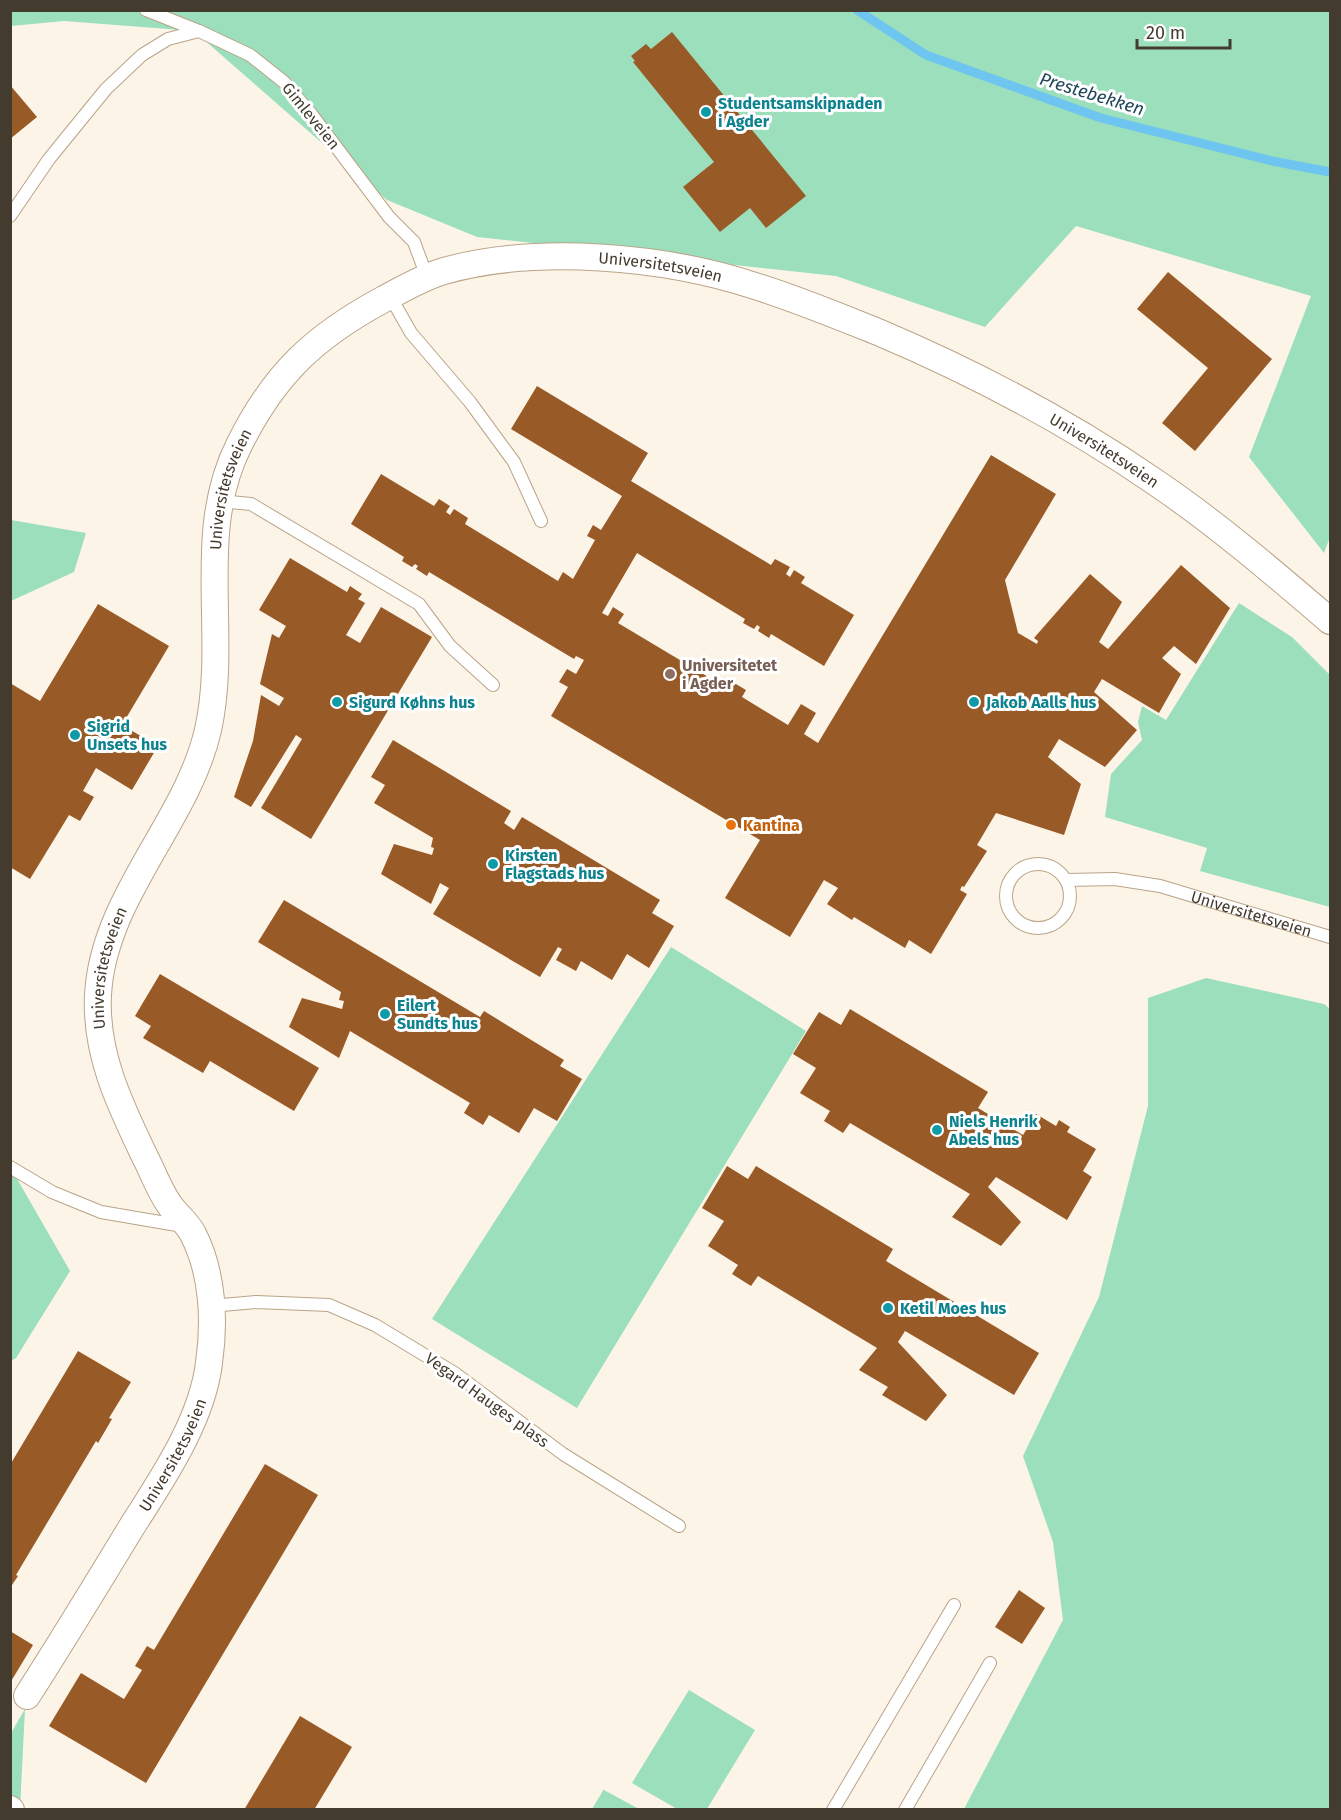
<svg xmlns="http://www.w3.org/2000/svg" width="1341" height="1820" font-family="'Fira Sans',sans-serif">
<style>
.green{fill:#9bdfbd}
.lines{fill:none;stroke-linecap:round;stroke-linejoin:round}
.stream{stroke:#6dc5f0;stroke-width:9}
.building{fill:#985a26}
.service-casing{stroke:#b9a487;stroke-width:14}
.minor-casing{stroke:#b9a487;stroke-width:28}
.service{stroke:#fff;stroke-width:12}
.minor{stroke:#fff;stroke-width:26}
.culture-dot{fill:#0f9aa8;stroke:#fff;stroke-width:2}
.education-dot{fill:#8d6e63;stroke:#fff;stroke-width:2}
.food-dot{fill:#e8710a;stroke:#fff;stroke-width:2}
.labels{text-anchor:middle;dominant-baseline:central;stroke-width:6;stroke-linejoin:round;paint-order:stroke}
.culture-label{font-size:16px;font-weight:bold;fill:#0d838f;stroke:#fff;text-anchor:start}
.street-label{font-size:16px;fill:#443b2f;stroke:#fff}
.education-label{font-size:16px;font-weight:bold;fill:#785e54;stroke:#fff;text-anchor:start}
.food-label{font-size:16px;font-weight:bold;fill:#c56008;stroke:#fff;text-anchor:start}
.water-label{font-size:18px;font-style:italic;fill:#21475a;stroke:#fff}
</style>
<rect width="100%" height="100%" fill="#fdf4e8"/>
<g class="green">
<polygon points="11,10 1330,11 1330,537 1324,553 1249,457 1311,296 1076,226 985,327 836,276 477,237 387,200 194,31 64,21 11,26"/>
<polygon points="11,520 86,533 74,572 11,601"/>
<polygon points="1239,603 1292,637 1330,675 1330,907 1200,871 1207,848 1105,817 1111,774 1142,740 1138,722 1142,706 1166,720"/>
<polygon points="671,947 806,1031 577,1408 432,1319"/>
<polygon points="1206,978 1324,1004 1330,1009 1330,1809 964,1809 1063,1620 1053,1542 1023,1456 1099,1297 1148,1106 1148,998"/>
<polygon points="10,1174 16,1177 70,1271 16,1358 11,1361"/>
<polygon points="689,1690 755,1730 707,1809 677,1809 632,1783"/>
<polygon points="25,1709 20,1809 11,1810 11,1733"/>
<polygon points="604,1789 604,1790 639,1809 592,1809"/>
</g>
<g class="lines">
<polyline class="stream" points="857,10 926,55 1101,118 1272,161 1330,172"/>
</g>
<g class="building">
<polygon points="672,32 806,196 766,228 750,208 720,232 683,187 714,162 633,62 635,61 631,56 646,44 651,49"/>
<polygon points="10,85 37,117 10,139"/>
<polygon points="1168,272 1272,359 1195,451 1162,423 1208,368 1137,309"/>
<polygon points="537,386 648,453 631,481 771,565 775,559 790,567 786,574 790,577 794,570 805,577 801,583 854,615 824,666 771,634 769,638 758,631 760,627 757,625 754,629 743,623 745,619 637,553 602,613 608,616 613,607 624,614 618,623 720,684 724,677 746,690 742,697 788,725 801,704 816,713 804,734 818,743 991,455 1056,494 1005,580 1018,633 1037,644 1038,641 1034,638 1090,574 1122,602 1099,642 1108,649 1181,565 1230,608 1196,664 1174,646 1162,658 1181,674 1159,713 1102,679 1094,692 1137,730 1105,767 1059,739 1048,757 1081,784 1064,835 996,813 977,845 987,851 964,887 962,886 960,890 967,894 931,954 909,940 905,948 854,917 852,920 827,904 838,888 824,880 790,937 725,898 760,840 551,716 568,687 559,682 567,669 576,674 584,660 576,656 574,659 429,572 427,576 416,569 418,566 415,564 412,567 402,561 404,557 351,524 381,474 434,506 439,499 450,506 446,512 450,515 454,509 468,518 465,524 558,581 563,572 573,579 595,540 587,536 593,525 601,530 622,496 511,429"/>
<polygon points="290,558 347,592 350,586 362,594 358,599 365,603 346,635 360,643 381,607 432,637 311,839 261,808 302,739 296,735 251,807 234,797 253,741 261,695 279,706 284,698 260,684 272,634 279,638 286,626 259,610"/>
<polygon points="98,604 169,646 122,725 158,746 132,790 96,768 83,791 94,797 80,821 69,815 30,879 10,867 10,683 40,701"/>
<polygon points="393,740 511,811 504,823 514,830 522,817 660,900 652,913 674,926 649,968 627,954 612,980 581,961 576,971 556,960 562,949 558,947 540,977 433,914 449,888 447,887 440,883 431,904 381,874 394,844 432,855 434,848 431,847 433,838 374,803 385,785 371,777"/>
<polygon points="284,900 480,1017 484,1011 564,1060 560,1066 582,1079 557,1121 534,1108 519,1133 489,1115 483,1125 464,1113 470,1103 350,1031 339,1058 289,1027 302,998 342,1009 344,1001 339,1000 341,992 258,942"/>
<polygon points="160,974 319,1068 294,1111 210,1061 203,1073 143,1038 151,1026 135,1016"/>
<polygon points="850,1009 988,1092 978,1108 1023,1135 1036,1114 1056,1126 1059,1120 1070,1127 1067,1132 1096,1149 1083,1171 1092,1177 1067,1220 996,1177 988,1187 1021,1222 1001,1246 952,1217 970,1194 850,1123 843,1133 824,1121 830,1111 800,1093 816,1068 793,1054 819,1012 841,1025"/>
<polygon points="727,1166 748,1179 756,1166 893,1249 886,1261 1039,1353 1014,1395 905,1331 898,1342 947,1395 926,1421 882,1395 888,1387 859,1370 877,1348 758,1276 751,1286 732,1274 738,1265 708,1246 724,1221 702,1208"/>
<polygon points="78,1351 131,1382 109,1418 112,1419 98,1443 96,1441 16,1575 18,1576 10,1588 10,1465"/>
<polygon points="265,1464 318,1495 146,1783 49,1726 81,1673 124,1699 142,1670 135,1666 147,1646 154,1650"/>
<polygon points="1019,1590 1045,1608 1022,1644 995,1627"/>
<polygon points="10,1631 33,1645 10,1683"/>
<polygon points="300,1716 352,1747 314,1810 244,1810"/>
</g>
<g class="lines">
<g class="service-casing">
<g id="service">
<polyline points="146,10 199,31 250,55 284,82 312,115 389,217 414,242 427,277"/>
<polyline points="10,216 49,159 106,89 142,55 168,39 199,31"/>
<polyline points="390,296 411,333 470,402 514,462 541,521"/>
<polyline points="219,501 251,504 419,604 450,646 493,685"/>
<circle cx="1038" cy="896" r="32"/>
<path id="s1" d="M1066 880 1115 879 1160 886 1330 937"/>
<polyline points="10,1167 52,1192 101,1212 183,1226"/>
<polyline points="211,1306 256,1302 329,1305 375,1325 456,1374 563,1454 679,1526"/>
<polyline points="833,1810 954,1605"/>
<polyline points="905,1810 990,1663"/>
</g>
</g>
<g class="minor-casing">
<g id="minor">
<path id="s2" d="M27 1696C63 1640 97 1584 131 1528 162 1479 202 1421 209 1363 215 1321 213 1273 193 1234 187 1222 176 1215 169 1204 159 1190 153 1172 145 1157 120 1105 95 1054 98 995 103 897 187 822 208 730 229 635 194 534 239 445 274 374 315 336 384 299 403 289 423 277 444 271 536 245 664 256 755 286 797 299 838 316 878 332 975 373 1069 423 1155 482 1217 524 1274 573 1330 621"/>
<polyline points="10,1809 11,1810"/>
</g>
</g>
<use href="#service" class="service"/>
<use href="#minor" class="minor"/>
</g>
<g class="culture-dot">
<circle cx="706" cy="112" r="6"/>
<circle cx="337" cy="702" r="6"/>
<circle cx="974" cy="702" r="6"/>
<circle cx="75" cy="735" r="6"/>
<circle cx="493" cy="864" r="6"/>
<circle cx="385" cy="1014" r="6"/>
<circle cx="937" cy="1130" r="6"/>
<circle cx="888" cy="1308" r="6"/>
</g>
<circle class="education-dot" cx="670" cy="674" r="6"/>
<circle class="food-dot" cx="731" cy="825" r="6"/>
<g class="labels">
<g class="culture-label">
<text x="718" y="103">Studentsamskipnaden<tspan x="718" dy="18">i Agder</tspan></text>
<text x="349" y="702">Sigurd Køhns hus</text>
<text x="986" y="702">Jakob Aalls hus</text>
<text x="87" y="726">Sigrid<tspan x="87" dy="18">Unsets hus</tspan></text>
<text x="505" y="855">Kirsten<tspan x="505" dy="18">Flagstads hus</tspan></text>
<text x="397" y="1005">Eilert<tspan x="397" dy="18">Sundts hus</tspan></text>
<text x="949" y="1121">Niels Henrik<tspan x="949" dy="18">Abels hus</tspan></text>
<text x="900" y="1308">Ketil Moes hus</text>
</g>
<g class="street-label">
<text transform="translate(311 116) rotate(51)">Gimleveien</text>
<text stroke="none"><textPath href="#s2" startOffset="1848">Universitetsveien</textPath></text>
<text stroke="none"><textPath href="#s2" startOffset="2332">Universitetsveien</textPath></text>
<text stroke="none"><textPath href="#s2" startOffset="1308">Universitetsveien</textPath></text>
<text stroke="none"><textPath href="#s1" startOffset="190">Universitetsveien</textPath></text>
<text stroke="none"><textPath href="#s2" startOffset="804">Universitetsveien</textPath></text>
<text transform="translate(487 1400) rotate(36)">Vegard Hauges plass</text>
<text stroke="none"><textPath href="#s2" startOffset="282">Universitetsveien</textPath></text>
</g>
<g class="education-label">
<text x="682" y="665">Universitetet<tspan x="682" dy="18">i Agder</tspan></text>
</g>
<g class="food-label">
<text x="743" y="825">Kantina</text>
</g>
<g class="water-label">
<text transform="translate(1092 94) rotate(17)">Prestebekken</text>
</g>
</g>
<rect width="1341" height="1820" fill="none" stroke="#443b2f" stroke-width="24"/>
<path d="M1137 39v9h93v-9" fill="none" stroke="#443b2f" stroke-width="3"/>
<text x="1146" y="39" font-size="18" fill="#443b2f" stroke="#ffffff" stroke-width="4.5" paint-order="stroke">20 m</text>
</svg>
